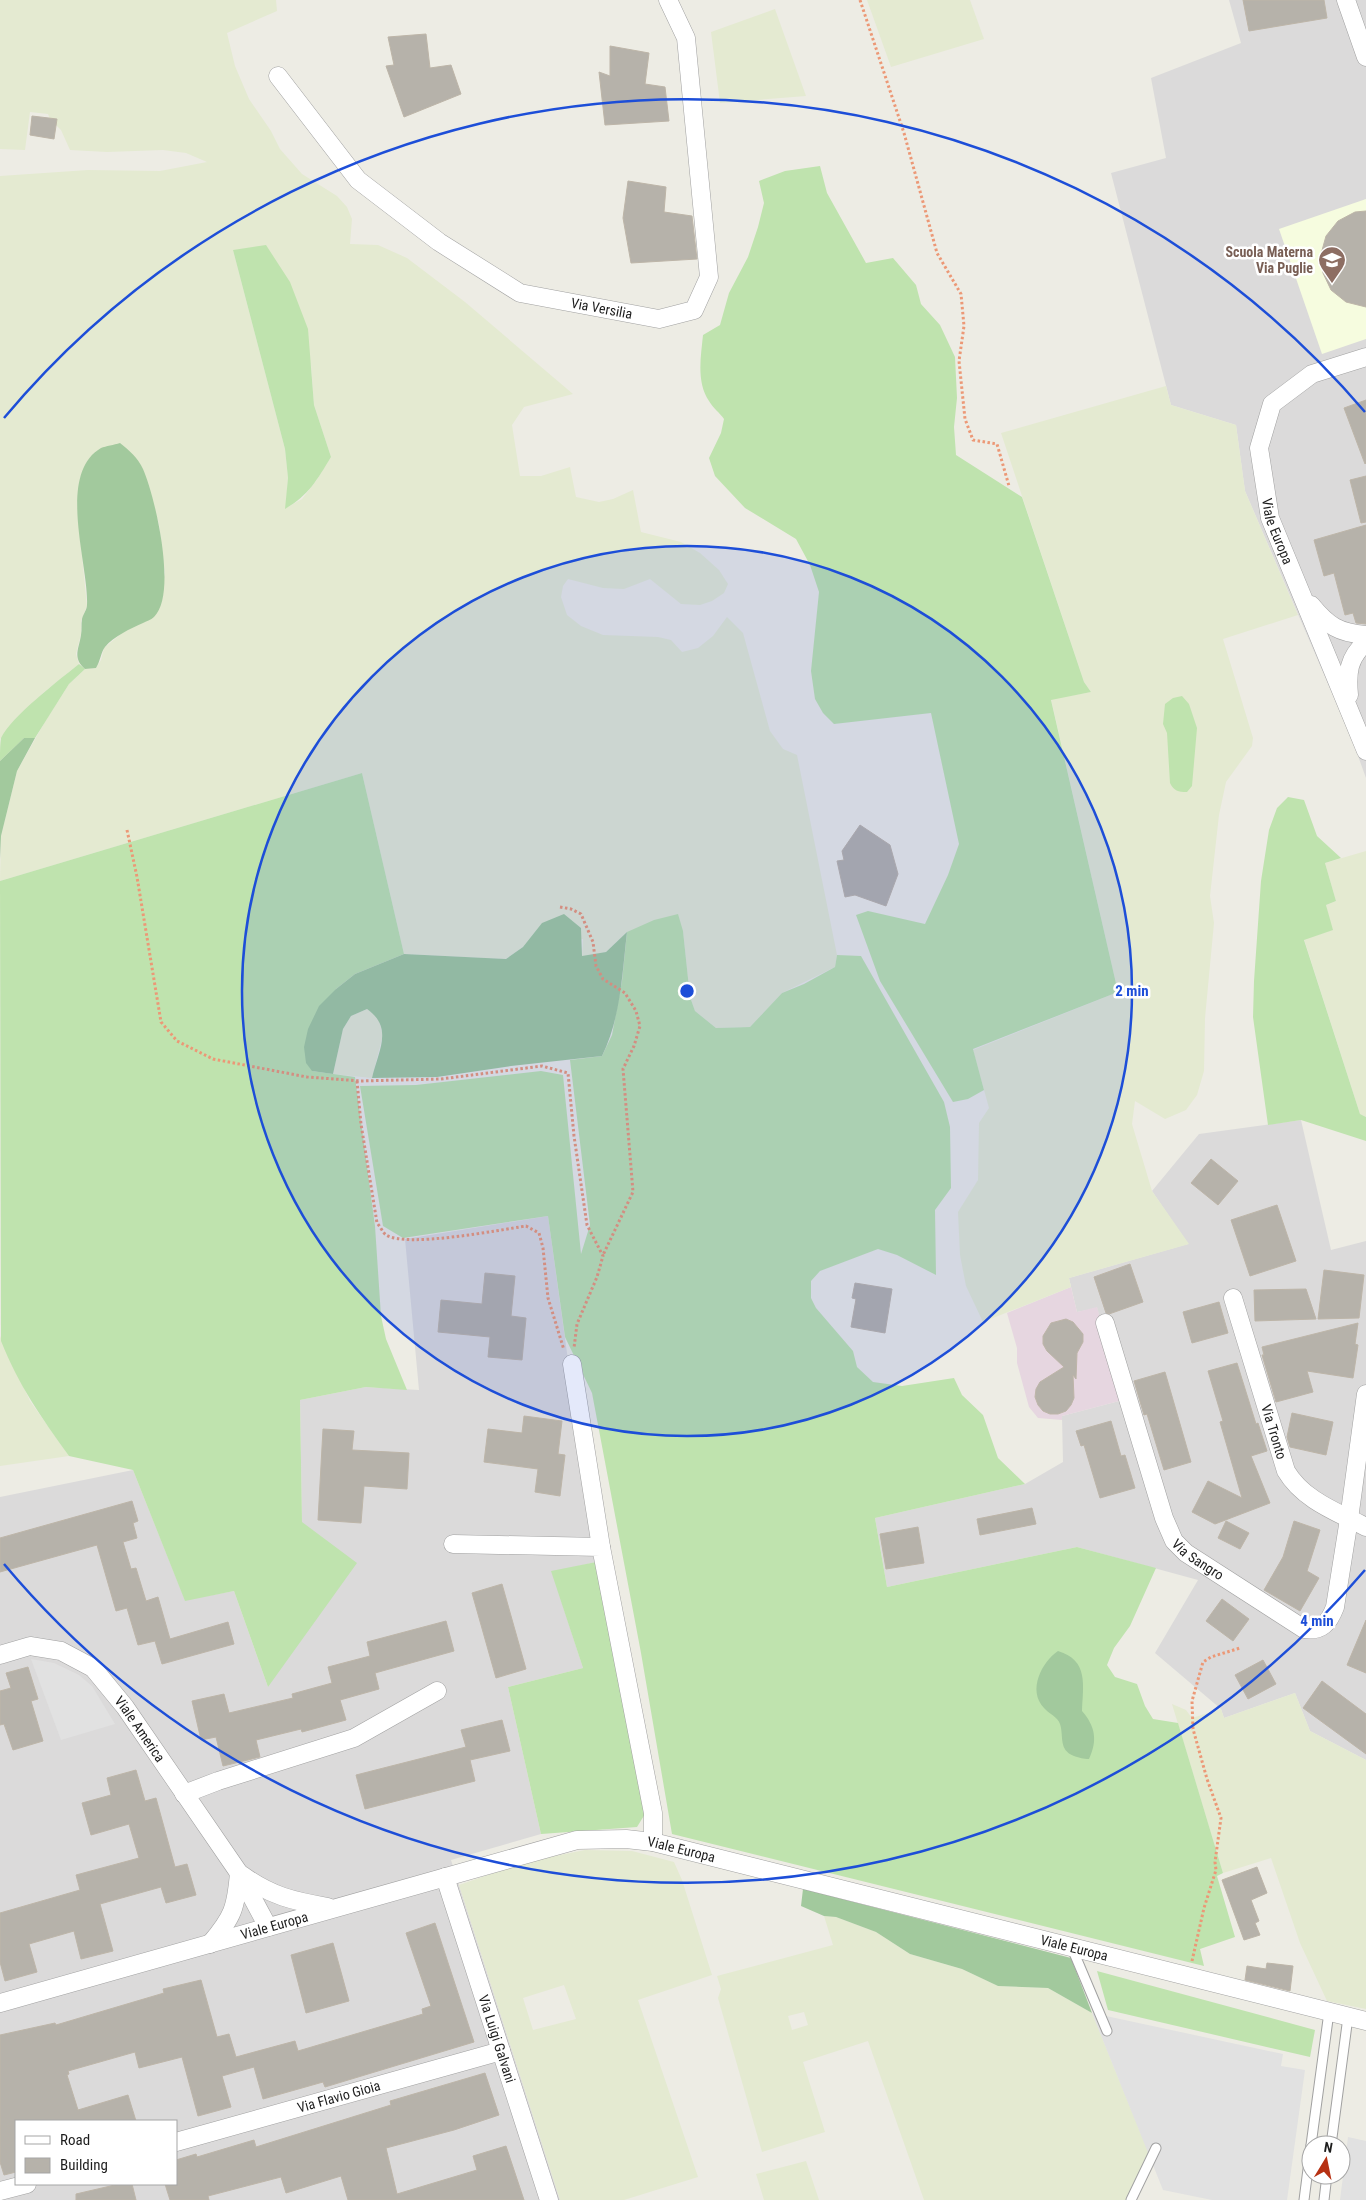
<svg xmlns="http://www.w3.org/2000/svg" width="1366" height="2200" font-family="'Roboto Condensed',sans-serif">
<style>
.residential{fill:#dbdada;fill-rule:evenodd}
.industrial{fill:#e6d6e0}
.education{fill:#f6fcdf}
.farmland{fill:#e4ead1;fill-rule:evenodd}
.grass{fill:#bfe3ae}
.forest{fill:#a2c99d}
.parking{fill:#e1e1e1}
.building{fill:#b6b2aa;stroke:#bdb5a8}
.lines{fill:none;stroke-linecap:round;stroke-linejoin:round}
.service-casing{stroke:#a1a1a1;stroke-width:11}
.minor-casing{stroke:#a1a1a1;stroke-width:19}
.path{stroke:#ec9876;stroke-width:3;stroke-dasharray:2.5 2.5;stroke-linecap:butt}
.service{stroke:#fff;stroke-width:9}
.minor{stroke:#fff;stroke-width:18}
.ring{fill:none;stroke:#1d4ed8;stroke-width:2.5}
.labels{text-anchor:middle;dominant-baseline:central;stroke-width:5;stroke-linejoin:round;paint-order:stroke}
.education-label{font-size:14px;font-weight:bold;fill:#785e54;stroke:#fff;text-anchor:end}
.street-label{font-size:14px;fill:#1d1d1d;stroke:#fff}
.centre{fill:#1d4ed8;stroke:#fff;stroke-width:2.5}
.ring-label{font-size:15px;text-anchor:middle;font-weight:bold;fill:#1d4ed8;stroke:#fff;stroke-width:5;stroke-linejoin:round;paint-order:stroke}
</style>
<rect width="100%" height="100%" fill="#edece4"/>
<g class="residential">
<polygon points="1229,0 1366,0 1366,778 1353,742 1245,491 1236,425 1171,405 1111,173 1166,158 1151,78 1241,43"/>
<polygon points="1301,1120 1331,1250 1366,1241 1366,1760 1310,1731 1295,1693 1224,1718 1221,1709 1155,1653 1198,1580 1077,1547 887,1587 875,1518 1025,1484 1063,1462 1062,1416 1123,1400 1097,1308 1077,1312 1069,1278 1188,1244 1152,1191 1199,1134"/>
<path d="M548 1216 596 1562 552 1572 583 1668 508 1687 541 1834 451 1860 560 2200H0V1497L133 1470 185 1600 234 1591 268 1687 302 1522 300 1400 366 1387 419 1390 405 1239ZM16 2121H176V2184H16Z"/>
</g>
<polygon class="industrial" points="1071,1287 1077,1312 1097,1307 1123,1400 1062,1416 1062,1420 1038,1418 1029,1407 1017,1363 1017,1348 1007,1313"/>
<polygon class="education" points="1366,199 1366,339 1322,354 1279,229"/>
<g class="farmland">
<path d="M0 0H276L277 11 227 33 235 66 249 99 271 131 280 149 302 174 337 196 347 207 352 219 350 244 378 245 407 258 465 302 573 394 524 407 512 425 520 476H541L570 467 576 497 599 502 613 499 633 490 641 532 681 542 700 553 719 570 728 584 724 593 712 601 700 605 681 604 650 579 624 589 603 588 568 579 563 586 561 597 567 615 581 626 603 635 658 637 671 640 682 652 698 648 713 636 727 617 743 633 770 731 783 749 797 755 837 955 835 967 782 993 750 1027 716 1028 695 1011 690 997 683 931 627 932 606 952 582 957 583 939 523 947 506 959 404 954 362 773 0 881 1 836 17 771 46 720 69 684 85 669 96 668 101 660 104 648 122 633 154 617 165 573 159 524 142 468 80 477 78 516 87 606 81 621V634L76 654 79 664 43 693 0 739V176L88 170 160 171 207 162 186 153 163 150 107 152 70 150 61 130 50 119 48 114 30 112 25 150 0 149ZM233 250 311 365 314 405 331 457 316 481 302 499 286 508 288 478 285 449Z"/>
<polygon points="867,0 970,0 984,39 891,67"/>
<polygon points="775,9 806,96 720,103 711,32"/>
<polygon points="1166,386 1171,405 1236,425 1245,491 1298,615 1223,639 1253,738 1252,746 1226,782 1219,815 1210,896 1214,923 1205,1018 1204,1071 1197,1095 1186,1110 1165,1119 1135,1101 1132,1124 1152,1191 1189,1244 1069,1278 1071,1287 983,1322 966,1286 960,1255 958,1212 978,1180 979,1123 989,1108 973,1050 1118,992 1051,699 1091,692 1084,682 1001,433"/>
<polygon points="1366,851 1366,1117 1360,1114 1304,939 1332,930 1326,905 1336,901 1325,863"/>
<polygon points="367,1009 378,1017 383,1035 372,1078 333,1074 343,1029 351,1016"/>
<polygon points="0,1336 30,1401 69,1456 0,1466"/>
<polygon points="1295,1693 1310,1731 1366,1760 1366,2009 1327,2001 1300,1943 1271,1858 1223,1873 1172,1704 1186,1710 1192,1718 1221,1709 1224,1718"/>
<path d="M585 1850 632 1851 674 1862 682 1880 712 1975 638 2000 698 2177 624 2200H560L459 1885 525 1862ZM564 1985 576 2019 533 2030 523 1998Z"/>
<path d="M824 1916 836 1917 876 1932 910 1954 962 1969 998 1986 1048 1988 1092 2013 1150 2156 1129 2200H924L868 2041 803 2062 825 2132 762 2152 718 1998 721 1989 717 1976 833 1945ZM804 2012 808 2025 792 2030 788 2016Z"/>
<polygon points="806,2161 819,2200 764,2200 756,2174"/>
</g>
<g class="grass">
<path d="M820 166 827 193 866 263 893 258 916 285 921 304 940 325 955 357 957 398 954 427 956 455 1022 497 1084 682 1091 692 1051 700 1118 992 973 1049 984 1090 968 1099 953 1102 880 981 856 915 868 911 925 924 948 875 959 844 931 713 834 724 823 713 815 699 811 671 819 592 810 565 796 539 745 508 715 476 709 458 721 433 724 419C720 413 713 408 709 401 696 382 701 356 703 335L720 325 729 293 748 257 758 227 764 203 759 181 785 171Z"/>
<path d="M266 245 290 282 308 329 314 405 331 457C317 480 309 495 285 509L288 478 285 449 233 250Z"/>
<path d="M79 664 85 669 69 684 35 738H24L0 761C0 755 0 744 1 738 11 717 59 680 79 664Z"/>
<path d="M1182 696 1189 704 1197 728 1192 786 1187 792C1178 792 1174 791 1170 783L1167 733 1163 724 1165 704 1173 698Z"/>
<path d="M362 773 404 954 355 974 336 989 312 1071 355 1077 375 1226 381 1316 386 1339 407 1390 366 1387 300 1400 302 1522 357 1563 268 1687 234 1591 185 1601 133 1470 69 1456C41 1417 19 1386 1 1341L0 881Z"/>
<polygon points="1288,797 1304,800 1317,836 1341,858 1325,863 1336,901 1326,905 1333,930 1304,940 1360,1114 1366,1117 1366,1141 1301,1120 1268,1125 1253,1017 1254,981 1261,881 1269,830 1277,808"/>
<polygon points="678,914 683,931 690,997 695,1011 716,1028 750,1027 782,993 804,984 835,967 837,955 861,956 944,1102 950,1127 951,1188 935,1210 936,1275 897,1255 878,1249 820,1271 811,1281 811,1298 816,1308 853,1351 857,1367 873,1382 902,1386 954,1378 962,1395 983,1415 998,1458 1025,1484 875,1518 887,1587 1077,1547 1156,1568 1130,1626 1114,1648 1107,1665 1115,1677 1137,1684 1145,1706 1153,1719 1178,1723 1223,1873 1217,1876 1235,1937 1200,1949 1204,1966 672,1834 641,1653 592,1393 565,1337 548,1216 403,1238 383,1226 360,1086 416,1085 541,1071 563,1075 581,1254 590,1225 570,1060 602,1056 612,1035 622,981 627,932 654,920"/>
<polygon points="596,1562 645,1814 637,1827 541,1834 508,1687 583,1668 551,1571"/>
<polygon points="1097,1971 1315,2030 1310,2057 1108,2010"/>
</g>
<g class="forest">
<path d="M120 443C129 450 138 458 143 469 155 496 178 594 154 617 151 620 146 621 143 623 130 629 114 636 105 647 101 652 100 662 96 668L85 669C72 658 79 649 81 635 82 630 81 624 82 619 83 614 87 610 87 605 89 565 56 474 101 448 106 446 114 445 120 443Z"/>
<polygon points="24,738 35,738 17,771 1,836 0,859 0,761"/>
<path d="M564 914 581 928 582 956 606 952 627 932C622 975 621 1017 602 1056L511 1066 437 1077 372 1078C378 1051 394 1028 367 1009L351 1016 343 1029 333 1074 312 1071 306 1063 304 1047 308 1029 319 1006 336 989 355 974 404 954 506 959 523 947 542 923Z"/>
<path d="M1058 1651C1089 1660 1083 1686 1082 1711 1095 1726 1098 1740 1089 1759 1083 1759 1080 1758 1074 1756 1058 1750 1064 1736 1060 1724 1058 1717 1048 1713 1044 1708 1027 1690 1042 1662 1058 1651Z"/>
<polygon points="803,1889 1071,1958 1092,2013 1048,1988 998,1986 962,1969 910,1954 876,1932 836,1917 824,1916 801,1906"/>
</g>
<g class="parking">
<polygon points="31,1659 54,1663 79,1675 92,1686 115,1724 61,1740"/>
<polygon points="1092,2013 1283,2054 1281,2066 1305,2070 1287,2200 1212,2200 1163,2190"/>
<polygon points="1348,2137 1366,2141 1366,2200 1340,2200"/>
</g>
<g class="building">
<polygon points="1243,0 1324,0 1327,18 1249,31"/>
<polygon points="426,34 430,68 451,65 461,94 404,117 386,66 394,65 388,37"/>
<polygon points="610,46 649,53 645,84 665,87 669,121 605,125 599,72 610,76"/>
<polygon points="32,116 57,119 54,139 30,135"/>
<polygon points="628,181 666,187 664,212 692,216 697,259 631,263 623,218"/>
<polygon points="1366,211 1366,307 1346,302 1331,290 1323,273 1321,254 1326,236 1338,221 1355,212"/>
<polygon points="1366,400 1366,463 1365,464 1344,408"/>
<polygon points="1366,476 1366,522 1361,523 1350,480"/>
<polygon points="1366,525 1366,624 1356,623 1353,613 1345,615 1334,573 1324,576 1314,540"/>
<polygon points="860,825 890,845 898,874 886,906 855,895 845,897 837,861 844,860 842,851"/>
<polygon points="1211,1159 1238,1181 1218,1205 1191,1183"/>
<polygon points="1277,1205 1296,1261 1250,1276 1231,1220"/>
<polygon points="1130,1264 1143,1302 1109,1314 1106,1313 1094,1277"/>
<polygon points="1324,1270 1364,1275 1359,1318 1318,1319"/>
<polygon points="485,1273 515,1276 511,1316 526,1318 522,1360 488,1357 490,1337 438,1332 441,1300 482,1304"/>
<polygon points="855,1283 892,1289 885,1333 851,1327 856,1299 852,1298"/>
<polygon points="1306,1289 1316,1319 1255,1321 1254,1290"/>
<polygon points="1219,1302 1228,1333 1192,1343 1183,1312"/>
<polygon points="1066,1319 1073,1322 1083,1334 1083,1342 1077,1353 1076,1379 1073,1375 1074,1398 1071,1405 1066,1411 1058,1414 1050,1414 1043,1411 1038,1405 1035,1397 1036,1389 1040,1382 1064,1367 1047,1351 1043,1344 1043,1336 1051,1323"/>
<polygon points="1358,1323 1355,1344 1358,1345 1353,1378 1307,1371 1313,1392 1276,1402 1262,1355 1264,1355 1262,1347"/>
<polygon points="1237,1363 1256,1424 1258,1423 1267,1451 1251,1456 1270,1503 1215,1524 1192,1512 1208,1481 1242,1498 1220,1422 1223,1421 1208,1371"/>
<polygon points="1165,1372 1191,1462 1164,1470 1147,1414 1144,1415 1134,1381"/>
<polygon points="1292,1413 1333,1422 1326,1455 1290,1447 1287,1437"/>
<polygon points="524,1416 562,1421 558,1454 565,1455 560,1496 535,1492 538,1469 484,1462 488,1429 522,1433"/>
<polygon points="1111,1421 1121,1456 1125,1455 1135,1488 1100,1498 1084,1445 1081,1446 1076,1431"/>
<polygon points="323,1429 354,1431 352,1450 409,1453 407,1489 364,1486 361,1523 318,1520"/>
<polygon points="132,1501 138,1521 133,1523 137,1538 123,1542 131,1569 136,1568 146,1601 158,1597 170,1639 228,1622 234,1644 162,1664 155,1641 138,1645 127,1608 116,1611 97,1545 0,1572 0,1538"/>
<polygon points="1032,1508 1036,1524 980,1535 977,1519"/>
<polygon points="1226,1521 1249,1533 1240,1549 1218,1538"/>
<polygon points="1294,1521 1320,1530 1307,1571 1319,1578 1300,1611 1264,1590 1283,1557"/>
<polygon points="918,1527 924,1563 886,1569 880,1534"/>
<polygon points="502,1584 526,1669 496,1678 472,1593"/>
<polygon points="1222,1599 1249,1619 1233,1641 1206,1621"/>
<polygon points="1366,1620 1366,1673 1347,1665"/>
<polygon points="446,1621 454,1651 375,1673 379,1689 340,1700 346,1720 302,1732 301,1729 256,1740 260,1757 223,1766 216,1737 201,1740 192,1701 224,1694 229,1713 293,1698 292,1694 332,1683 328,1667 370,1656 367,1642"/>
<polygon points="1263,1660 1276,1684 1248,1699 1235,1675"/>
<polygon points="28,1667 38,1699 31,1701 43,1741 13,1750 4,1724 0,1725 0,1691 11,1688 6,1673"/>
<polygon points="1322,1681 1366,1714 1366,1754 1303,1708"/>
<polygon points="502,1720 510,1751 470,1760 475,1781 365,1809 356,1775 466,1747 461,1730"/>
<polygon points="136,1770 145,1801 156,1798 175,1867 187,1864 196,1895 166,1903 161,1887 100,1904 113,1951 81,1959 74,1931 29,1944 37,1972 5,1981 0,1962 0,1913 80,1890 76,1875 139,1858 129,1824 91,1835 82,1803 111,1795 107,1778"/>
<polygon points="1257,1867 1267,1893 1251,1900 1259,1921 1255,1923 1260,1935 1244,1940 1222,1880"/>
<polygon points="435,1923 474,2042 325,2087 323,2082 263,2099 254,2067 222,2076 231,2107 198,2116 182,2057 139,2068 135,2052 68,2071 69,2074 67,2075 78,2110 128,2095 136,2121 16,2121 16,2172 4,2175 0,2162 0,2035 55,2023 56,2025 164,1993 163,1989 201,1980 217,2037 229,2034 236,2057 295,2041 298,2051 423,2014 422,2009 431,2006 406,1933"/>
<polygon points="333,1943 349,2001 306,2013 291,1955"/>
<polygon points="1267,1963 1293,1966 1290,1991 1245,1980 1247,1966 1266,1969"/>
<polygon points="485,2073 499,2115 454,2130 386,2148 397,2194 477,2170 473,2156 506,2146 524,2200 348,2200 341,2176 286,2193 281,2177 208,2196 209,2200 170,2200 165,2184 176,2184 176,2160 196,2154 197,2157 254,2140 256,2147 391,2105 390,2101"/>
<polygon points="119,2184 132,2184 136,2200 76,2200 76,2194"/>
</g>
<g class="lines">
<g class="service-casing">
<g id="service">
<polyline points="1072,1948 1107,2031"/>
<polyline points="1311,2145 1329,2012"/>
<polyline points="1331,2145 1348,2017"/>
<polyline points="1131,2200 1156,2148"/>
<polyline points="1304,2200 1311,2146"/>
<polyline points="1324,2200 1327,2175"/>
</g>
</g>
<g class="minor-casing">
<g id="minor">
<polyline points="1346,0 1366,57"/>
<path id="s1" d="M278 76 358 180 439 242 520 293 659 319 694 310 709 277 686 38 668 0"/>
<path id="s2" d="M1366 357 1312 374 1272 404 1259 448 1270 518 1366 751"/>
<path d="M1311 605C1328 626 1339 633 1366 635"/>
<path d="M1349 695C1347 673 1348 658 1366 642"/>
<path id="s3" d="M1233 1298 1286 1471C1303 1500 1337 1512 1366 1527"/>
<path id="s4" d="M1105 1323 1164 1518 1174 1541 1186 1553 1304 1629C1321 1632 1329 1623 1335 1607L1349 1519 1366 1394"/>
<polyline points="572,1364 601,1547"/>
<polyline points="453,1544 601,1547 653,1813 653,1842"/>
<path id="s5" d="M0 1655 30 1646 61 1651 93 1668 125 1707 239 1873 268 1927"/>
<polyline points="184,1794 218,1781 354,1738 437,1691"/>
<path d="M242 1875C271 1896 293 1901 328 1907"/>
<path id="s6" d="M445 1877 549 2200"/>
<path d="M210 1944C233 1917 236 1908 239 1873"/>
<path id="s7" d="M0 2003 577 1840 626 1839 653 1842 1366 2021"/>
<path id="s8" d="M176 2142 501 2051"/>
<polyline points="0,2191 27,2184"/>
</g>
</g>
<g class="path">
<polyline points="860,0 904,133 937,253 961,294 964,326 959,361 965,419 973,440 997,444 1009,486"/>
<polyline points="127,830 137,877 161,1022 177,1041 213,1059 307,1077 361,1081 441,1079 542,1066 568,1073 574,1136 587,1225 603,1256 597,1277 577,1324 574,1348"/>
<polyline points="560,907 571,909 581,914 593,942 596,966 603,979 625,993 636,1011 640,1026 634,1046 623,1069 633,1192 603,1255"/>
<path d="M357 1081 361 1124 377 1223C380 1226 383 1233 386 1235 407 1248 499 1230 526 1226L539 1233 543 1248 548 1298 564 1350"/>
<polyline points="1192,1961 1204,1908 1216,1870 1215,1862 1221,1818 1207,1779 1193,1729 1192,1701 1203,1662 1211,1657 1240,1648"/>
</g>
<use href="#service" class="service"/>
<use href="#minor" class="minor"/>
</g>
<circle cx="687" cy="991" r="445" fill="#1d4ed8" fill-opacity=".12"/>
<g class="ring">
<circle cx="687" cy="991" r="445"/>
<path d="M1365 1570A891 891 0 0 1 4 1564M4 418A891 891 0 0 1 1365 412"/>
</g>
<defs>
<g id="school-pin" transform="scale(1.4375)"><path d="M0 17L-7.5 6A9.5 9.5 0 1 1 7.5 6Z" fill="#8d6e63" stroke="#fff"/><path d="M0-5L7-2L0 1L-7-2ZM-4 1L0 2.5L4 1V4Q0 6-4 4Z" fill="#fff"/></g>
</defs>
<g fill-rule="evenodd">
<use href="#school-pin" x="1332" y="260"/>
</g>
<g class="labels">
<g class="education-label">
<text x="1313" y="252">Scuola Materna<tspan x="1313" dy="16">Via Puglie</tspan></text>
</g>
<g class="street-label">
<text stroke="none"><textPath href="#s1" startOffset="412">Via Versilia</textPath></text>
<text stroke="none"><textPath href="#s2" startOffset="238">Viale Europa</textPath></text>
<text stroke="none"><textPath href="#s3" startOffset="140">Via Tronto</textPath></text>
<text stroke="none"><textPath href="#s4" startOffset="259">Via Sangro</textPath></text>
<text stroke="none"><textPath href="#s5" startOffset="176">Viale America</textPath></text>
<text stroke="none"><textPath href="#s7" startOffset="705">Viale Europa</textPath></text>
<text stroke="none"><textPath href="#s7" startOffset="285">Viale Europa</textPath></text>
<text stroke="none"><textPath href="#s7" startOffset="1110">Viale Europa</textPath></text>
<text stroke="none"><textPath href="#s6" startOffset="170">Via Luigi Galvani</textPath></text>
<text stroke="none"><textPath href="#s8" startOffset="169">Via Flavio Gioia</textPath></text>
</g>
</g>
<circle cx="687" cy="991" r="8" class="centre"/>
<g class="ring-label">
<text x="1132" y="996">2 min</text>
<text x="1317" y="1626">4 min</text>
</g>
<rect x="15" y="2120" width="162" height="65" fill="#ffffff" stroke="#a5a5a5"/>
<rect x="25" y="2136" width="25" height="8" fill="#ffffff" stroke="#a5a5a5"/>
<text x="60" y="2145" font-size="15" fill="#1d1d1d">Road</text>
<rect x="25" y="2158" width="25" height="15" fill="#b6b2aa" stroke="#a5a5a5"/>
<text x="60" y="2170" font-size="15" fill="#1d1d1d">Building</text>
<g transform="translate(1326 2160) rotate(10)"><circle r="24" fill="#ffffff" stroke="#a5a5a5"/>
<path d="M0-4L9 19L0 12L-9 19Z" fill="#b73113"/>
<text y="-8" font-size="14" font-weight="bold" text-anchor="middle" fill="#1d1d1d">N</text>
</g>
</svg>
